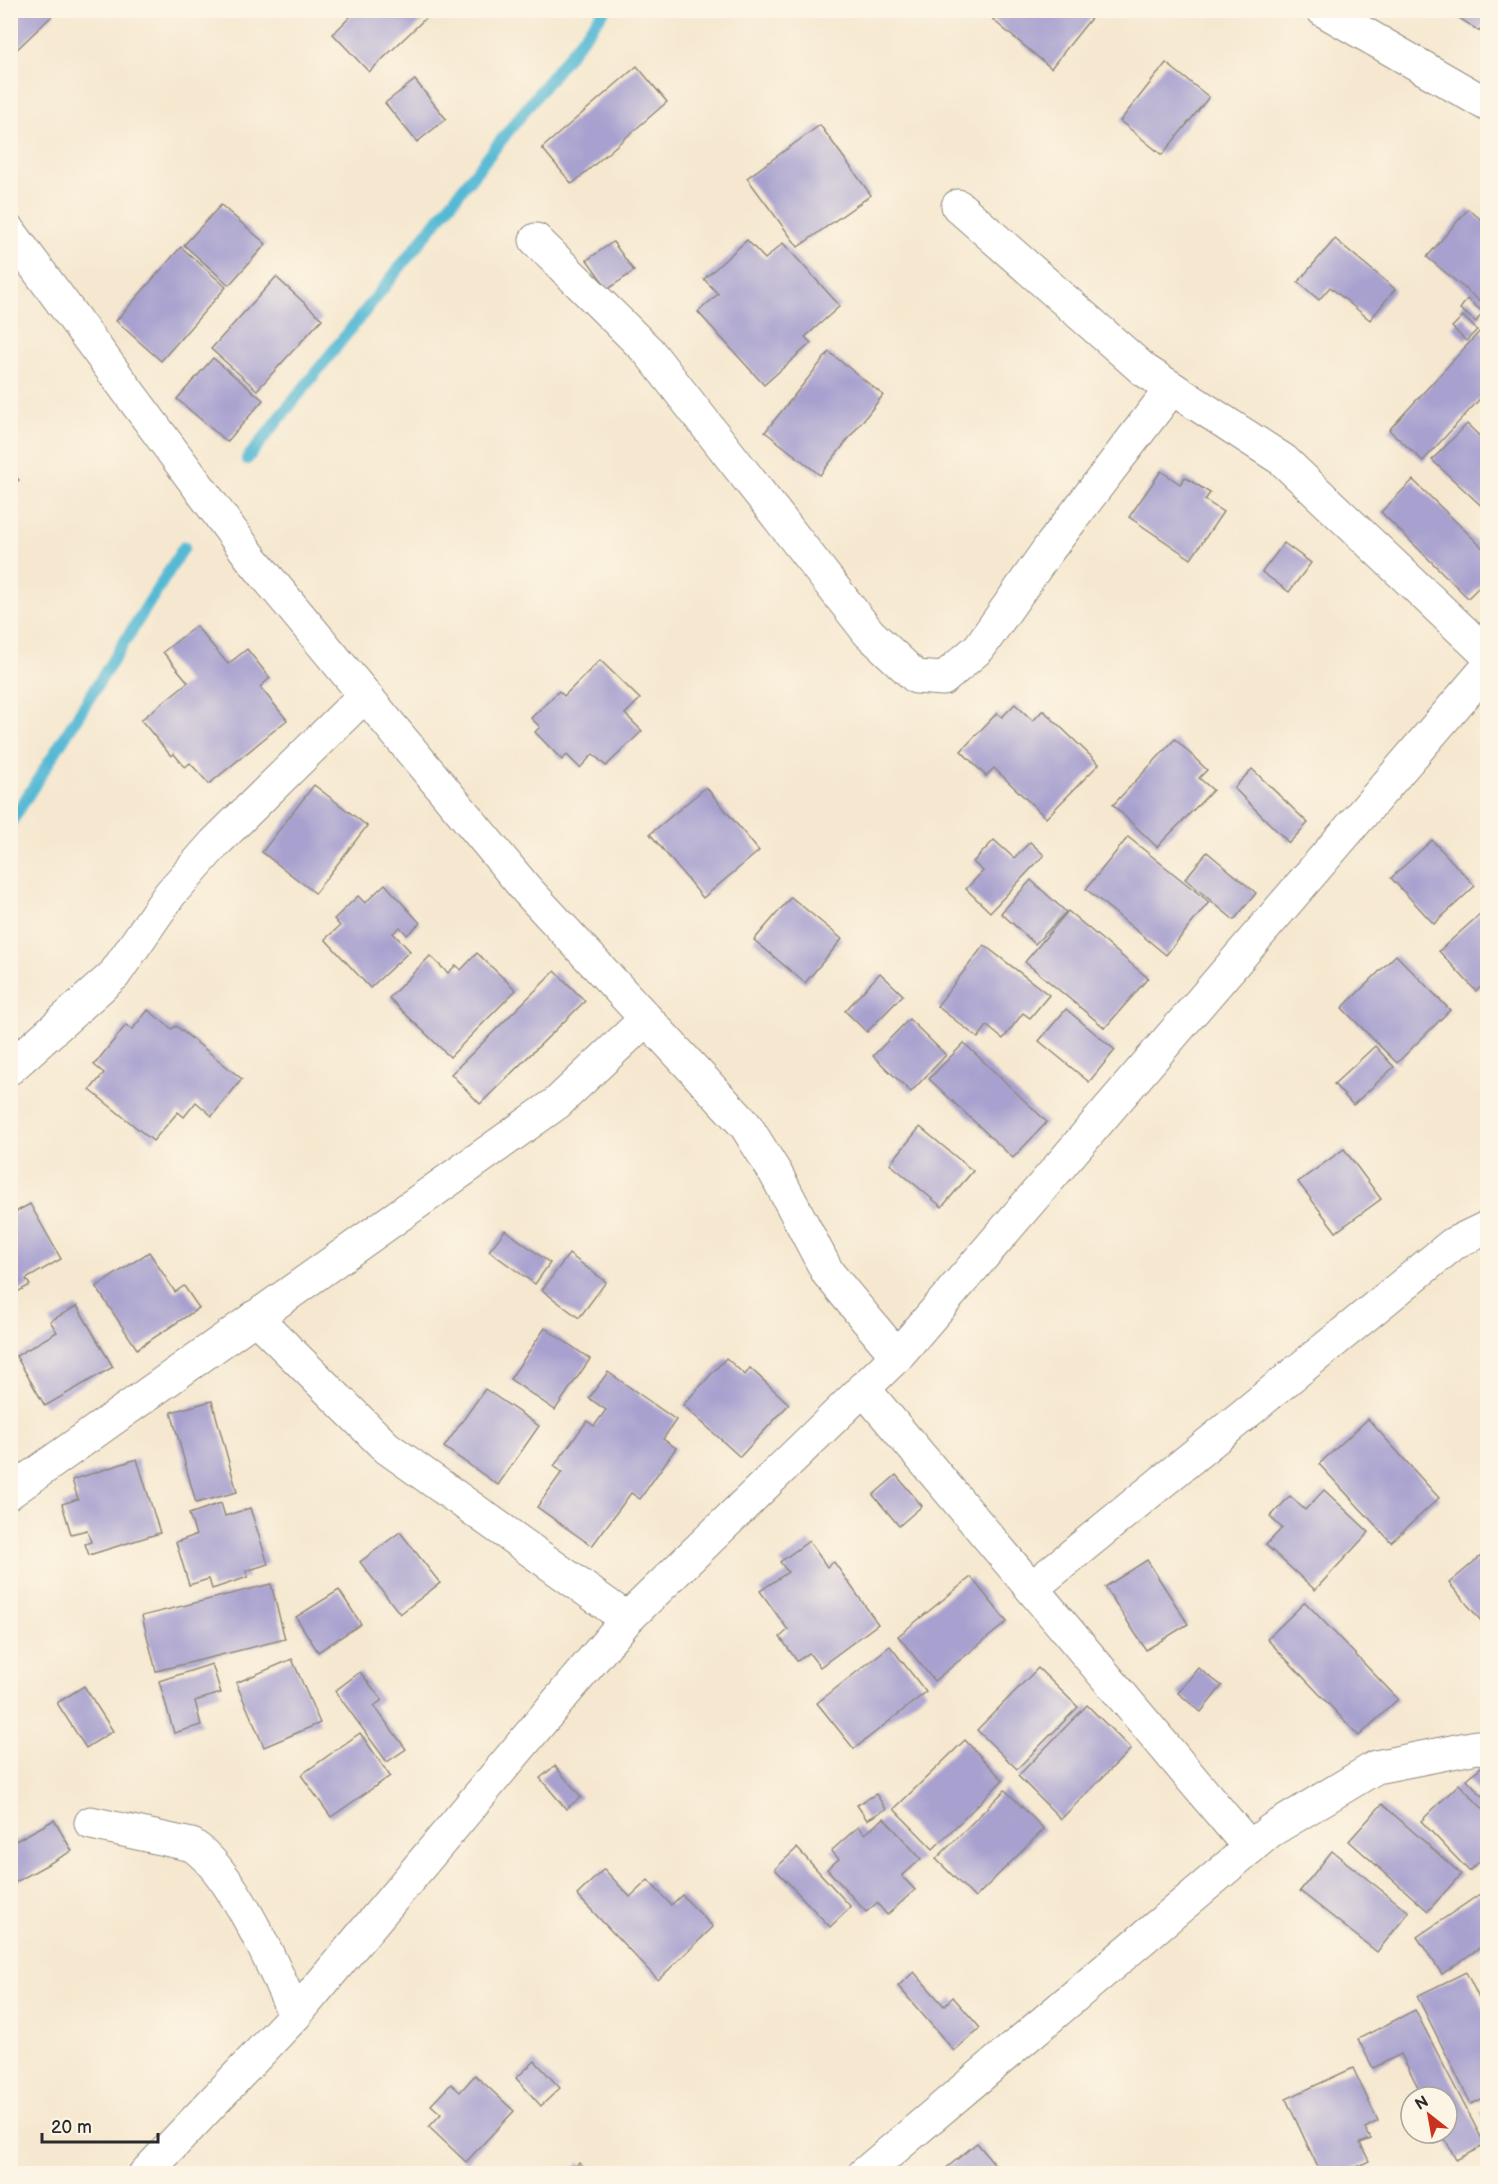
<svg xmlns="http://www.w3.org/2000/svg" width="1498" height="2184" font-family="'Balsamiq Sans',sans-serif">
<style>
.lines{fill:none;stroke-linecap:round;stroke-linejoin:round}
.stream{stroke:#56b9d4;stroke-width:12}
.building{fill:#a8a1cf}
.minor-casing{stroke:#908a7e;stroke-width:35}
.minor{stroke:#fff;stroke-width:33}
</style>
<rect width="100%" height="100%" fill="#fcf5e5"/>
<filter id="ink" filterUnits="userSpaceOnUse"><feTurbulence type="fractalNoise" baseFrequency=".0167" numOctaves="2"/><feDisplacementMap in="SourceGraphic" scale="12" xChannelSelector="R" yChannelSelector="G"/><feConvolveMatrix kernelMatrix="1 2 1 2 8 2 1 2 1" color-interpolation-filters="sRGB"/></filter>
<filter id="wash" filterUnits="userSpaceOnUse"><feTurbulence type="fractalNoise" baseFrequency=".008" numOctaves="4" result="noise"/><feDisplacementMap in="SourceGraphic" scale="24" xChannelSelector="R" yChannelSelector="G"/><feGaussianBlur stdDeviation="1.35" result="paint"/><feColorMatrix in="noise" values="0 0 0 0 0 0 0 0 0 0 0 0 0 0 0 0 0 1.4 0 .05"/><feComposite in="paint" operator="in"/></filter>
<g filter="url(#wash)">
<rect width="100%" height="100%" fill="#f6e8d0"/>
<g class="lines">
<g class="stream">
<polyline points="247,459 605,10"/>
<polyline points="10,824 184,547"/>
</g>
</g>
<g id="blocks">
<g class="building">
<polygon points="15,10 51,10 54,14 10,56 10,15"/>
<polygon points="357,10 428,10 431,13 369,72 333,34"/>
<polygon points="1001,10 1085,10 1092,17 1051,68 993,20"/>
<polygon points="1447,10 1488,10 1488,17 1479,31"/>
<polygon points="1166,63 1209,97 1162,155 1120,121"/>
<polygon points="637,66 667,102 572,184 542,148"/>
<polygon points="415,80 446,119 417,142 385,103"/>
<polygon points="820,125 871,195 798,247 747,178"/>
<polygon points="221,205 266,244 229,285 184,245"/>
<polygon points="1468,209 1488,225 1488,308 1427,257"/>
<polygon points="1335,239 1395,289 1370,320 1330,287 1319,300 1298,282"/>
<polygon points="747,240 765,259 783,243 840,306 805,337 811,343 764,385 698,312 718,294 704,279"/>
<polygon points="613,242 634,271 608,289 587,260"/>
<polygon points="181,247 226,287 161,361 116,321"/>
<polygon points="276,277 322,319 257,390 211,349"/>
<polygon points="1467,299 1483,312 1476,322 1460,309"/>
<polygon points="1463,316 1477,330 1466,341 1452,327"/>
<polygon points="1481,330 1488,336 1488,390 1423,461 1389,430"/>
<polygon points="829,352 883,395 820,475 765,432"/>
<polygon points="213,358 263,400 227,442 177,399"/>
<polygon points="1467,424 1488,444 1488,512 1432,460"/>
<polygon points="10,471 19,480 10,488"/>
<polygon points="1161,471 1180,484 1185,477 1210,493 1205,500 1223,512 1191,559 1129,517"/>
<polygon points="1413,480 1488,553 1488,578 1468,598 1381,512"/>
<polygon points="1284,543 1311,563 1289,592 1262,572"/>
<polygon points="196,626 228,664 247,649 270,678 260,687 287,720 209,784 190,763 185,767 174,754 171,756 141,720 188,682 163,652"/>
<polygon points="600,660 640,699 625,714 642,731 606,766 593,754 580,768 567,755 562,760 535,732 540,727 531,718 559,691 564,696"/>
<polygon points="1015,704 1033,721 1043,710 1099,764 1046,818 994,768 986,776 961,751 997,713 1002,717"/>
<polygon points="1175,739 1207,770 1199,778 1213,790 1157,847 1113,805"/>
<polygon points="1252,769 1308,823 1289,843 1234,788"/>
<polygon points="314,785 367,826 315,893 262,852"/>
<polygon points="706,787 759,851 703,898 650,834"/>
<polygon points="1128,837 1209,902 1166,955 1086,889"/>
<polygon points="994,840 1014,858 1030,842 1044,855 990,912 966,889 983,871 973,862"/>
<polygon points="1432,840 1475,886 1434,924 1391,878"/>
<polygon points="1207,852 1256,893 1234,920 1185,879"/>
<polygon points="1031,880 1066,912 1035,944 1001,913"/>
<polygon points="385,884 420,923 407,935 400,927 393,933 410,951 370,988 325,939 340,926 334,919 358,896 365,903"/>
<polygon points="791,897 842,939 805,983 754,940"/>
<polygon points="1488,907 1488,981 1476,991 1439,951"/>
<polygon points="1068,911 1148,978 1105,1028 1025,962"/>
<polygon points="984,945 1049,995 1030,1018 1023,1013 1003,1039 987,1026 978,1038 937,1006"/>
<polygon points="477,953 516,990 450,1057 389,998 430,956 448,973 456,965 461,970"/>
<polygon points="1396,955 1450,1010 1397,1063 1342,1008"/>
<polygon points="555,971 585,1001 480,1104 451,1074"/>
<polygon points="880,973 903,995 867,1032 845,1011"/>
<polygon points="1066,1009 1115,1050 1089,1082 1039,1041"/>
<polygon points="148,1010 172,1029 176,1026 242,1079 212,1116 196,1102 184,1117 178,1112 153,1141 90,1090 104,1073 94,1065 126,1025 132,1030"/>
<polygon points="909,1019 946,1055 911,1092 873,1056"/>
<polygon points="964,1043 1047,1122 1013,1158 929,1079"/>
<polygon points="1375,1046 1394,1067 1353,1105 1334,1084"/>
<polygon points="920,1127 973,1171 942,1207 890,1164"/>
<polygon points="1344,1149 1381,1199 1336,1232 1298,1182"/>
<polygon points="30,1204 61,1259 26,1279 30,1285 10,1296 10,1215"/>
<polygon points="505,1230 550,1263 535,1284 489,1251"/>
<polygon points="149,1252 175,1292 184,1286 199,1308 137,1349 96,1287"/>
<polygon points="569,1254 606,1282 579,1318 542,1290"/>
<polygon points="77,1306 113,1367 45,1406 16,1356 57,1332 50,1321"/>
<polygon points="545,1328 590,1359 555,1410 510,1379"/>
<polygon points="726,1358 745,1375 750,1368 789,1404 740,1457 683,1405"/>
<polygon points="608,1372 676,1420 663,1439 676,1448 640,1499 631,1493 592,1546 537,1507 562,1472 554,1466 587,1421 594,1426 606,1410 589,1398"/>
<polygon points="485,1389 539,1426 498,1485 444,1447"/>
<polygon points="212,1401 237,1492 196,1503 171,1412"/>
<polygon points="1368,1419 1439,1498 1391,1542 1319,1464"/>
<polygon points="137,1459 160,1533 89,1555 85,1544 91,1542 87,1530 71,1534 62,1504 78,1499 72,1480"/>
<polygon points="896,1475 922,1506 899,1526 873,1495"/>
<polygon points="1324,1490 1369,1532 1315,1590 1266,1545 1282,1528 1270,1517 1290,1496 1305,1510"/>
<polygon points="221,1503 225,1516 250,1508 268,1564 246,1571 248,1577 212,1589 209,1579 189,1585 176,1542 196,1535 189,1514"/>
<polygon points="400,1532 440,1583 400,1614 360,1562"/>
<polygon points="809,1541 827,1567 834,1562 878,1624 820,1667 809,1653 797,1661 780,1637 788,1630 760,1591 788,1572 780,1562"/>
<polygon points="1488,1550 1488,1620 1483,1623 1449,1583"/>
<polygon points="1147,1560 1188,1624 1146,1650 1105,1587"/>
<polygon points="971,1577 1007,1622 934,1681 898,1636"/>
<polygon points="271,1584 285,1639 156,1671 142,1616"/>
<polygon points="339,1590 361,1624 318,1652 296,1617"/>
<polygon points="1305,1602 1398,1699 1359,1736 1267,1639"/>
<polygon points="890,1646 926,1692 854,1749 817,1703"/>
<polygon points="292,1659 320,1723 264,1747 236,1683"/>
<polygon points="212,1664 221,1693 195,1701 201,1725 174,1733 159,1681"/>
<polygon points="1038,1668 1078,1707 1017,1769 977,1730"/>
<polygon points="1198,1668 1222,1686 1201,1712 1178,1693"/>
<polygon points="360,1672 382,1700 374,1706 406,1749 387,1762 335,1691"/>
<polygon points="84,1686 113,1731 86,1748 57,1703"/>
<polygon points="1087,1705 1131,1749 1061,1819 1018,1776"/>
<polygon points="360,1733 390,1776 331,1817 301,1775"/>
<polygon points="965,1740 1003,1780 933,1849 894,1809"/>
<polygon points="1488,1761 1488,1793 1483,1797 1467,1779"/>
<polygon points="555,1766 581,1797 566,1809 540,1778"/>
<polygon points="1459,1784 1488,1814 1488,1854 1469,1871 1421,1821"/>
<polygon points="1005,1790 1044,1829 975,1898 936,1859"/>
<polygon points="876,1794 886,1809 867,1820 857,1805"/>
<polygon points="1382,1804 1461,1874 1428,1911 1349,1841"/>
<polygon points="884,1818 921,1859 902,1876 915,1890 887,1915 877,1903 866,1912 827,1869 839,1859 831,1851 858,1827 865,1834"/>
<polygon points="54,1820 72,1851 14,1883 10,1877 10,1844"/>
<polygon points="797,1848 851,1907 830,1927 775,1869"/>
<polygon points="1332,1851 1409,1912 1377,1952 1300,1891"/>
<polygon points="604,1869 630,1897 648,1880 671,1905 682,1895 713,1927 658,1980 577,1895"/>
<polygon points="1480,1894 1488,1906 1488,1942 1442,1974 1417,1937"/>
<polygon points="1488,1951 1488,1963 1482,1955"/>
<polygon points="914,1972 944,2006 953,1997 980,2028 954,2051 898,1986"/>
<polygon points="1466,1972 1488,2016 1488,2096 1471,2104 1417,1996"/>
<polygon points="1415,2010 1485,2145 1456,2160 1442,2133 1447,2133 1447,2097 1423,2097 1401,2054 1373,2068 1358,2039"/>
<polygon points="535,2061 560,2088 541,2106 516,2078"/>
<polygon points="1353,2068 1378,2121 1365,2128 1371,2139 1360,2143 1369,2161 1343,2174 1321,2174 1286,2099"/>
<polygon points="475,2075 514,2111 466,2162 429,2127 441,2114 431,2105 451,2084 460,2092"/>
<polygon points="1488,2108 1488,2123 1481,2113"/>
<polygon points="977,2143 1003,2174 939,2174"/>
<polygon points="579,2163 591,2174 569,2174"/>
</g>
</g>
</g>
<g filter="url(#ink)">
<use href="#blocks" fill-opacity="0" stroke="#908a7e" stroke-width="1.5"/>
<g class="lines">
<g class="minor-casing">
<g id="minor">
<polyline points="1323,10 1488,105"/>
<polyline points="958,206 1144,370 1283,460 1488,655"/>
<polyline points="10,232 252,559 526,889 746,1126 776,1174 828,1273 897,1356"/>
<polyline points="536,240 649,352 869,633 916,677 943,679 979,648 1048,550 1172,388"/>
<polyline points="10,1068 114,975 170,894 215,843 365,695"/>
<polyline points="255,1317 386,1447 627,1619"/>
<polyline points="863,1388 1250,1848"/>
<polyline points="10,1492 557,1103 646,1019"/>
<polyline points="1032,1588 1453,1244 1488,1227"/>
<path d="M91 1823 192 1845C233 1872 275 1969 295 2015"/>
<polyline points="145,2174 295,2015 627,1619 897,1356 1488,667"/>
<polyline points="864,2174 1270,1831 1376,1767 1477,1747 1488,1748"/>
</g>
</g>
<use href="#minor" class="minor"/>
</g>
</g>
<rect width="1498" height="2184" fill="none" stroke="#fcf5e5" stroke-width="36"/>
<g transform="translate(1429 2115) rotate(329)"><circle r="28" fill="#fcf5e5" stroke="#a8a49b" stroke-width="1.5"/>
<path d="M0-4.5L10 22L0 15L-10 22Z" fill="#c8321e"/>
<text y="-9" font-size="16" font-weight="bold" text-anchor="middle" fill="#2b2b2b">N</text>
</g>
<path d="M42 2133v9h116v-9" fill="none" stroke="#2b2b2b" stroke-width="3"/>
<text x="51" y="2133" font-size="18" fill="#2b2b2b" stroke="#fcf5e5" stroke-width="4.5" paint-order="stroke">20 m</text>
</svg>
